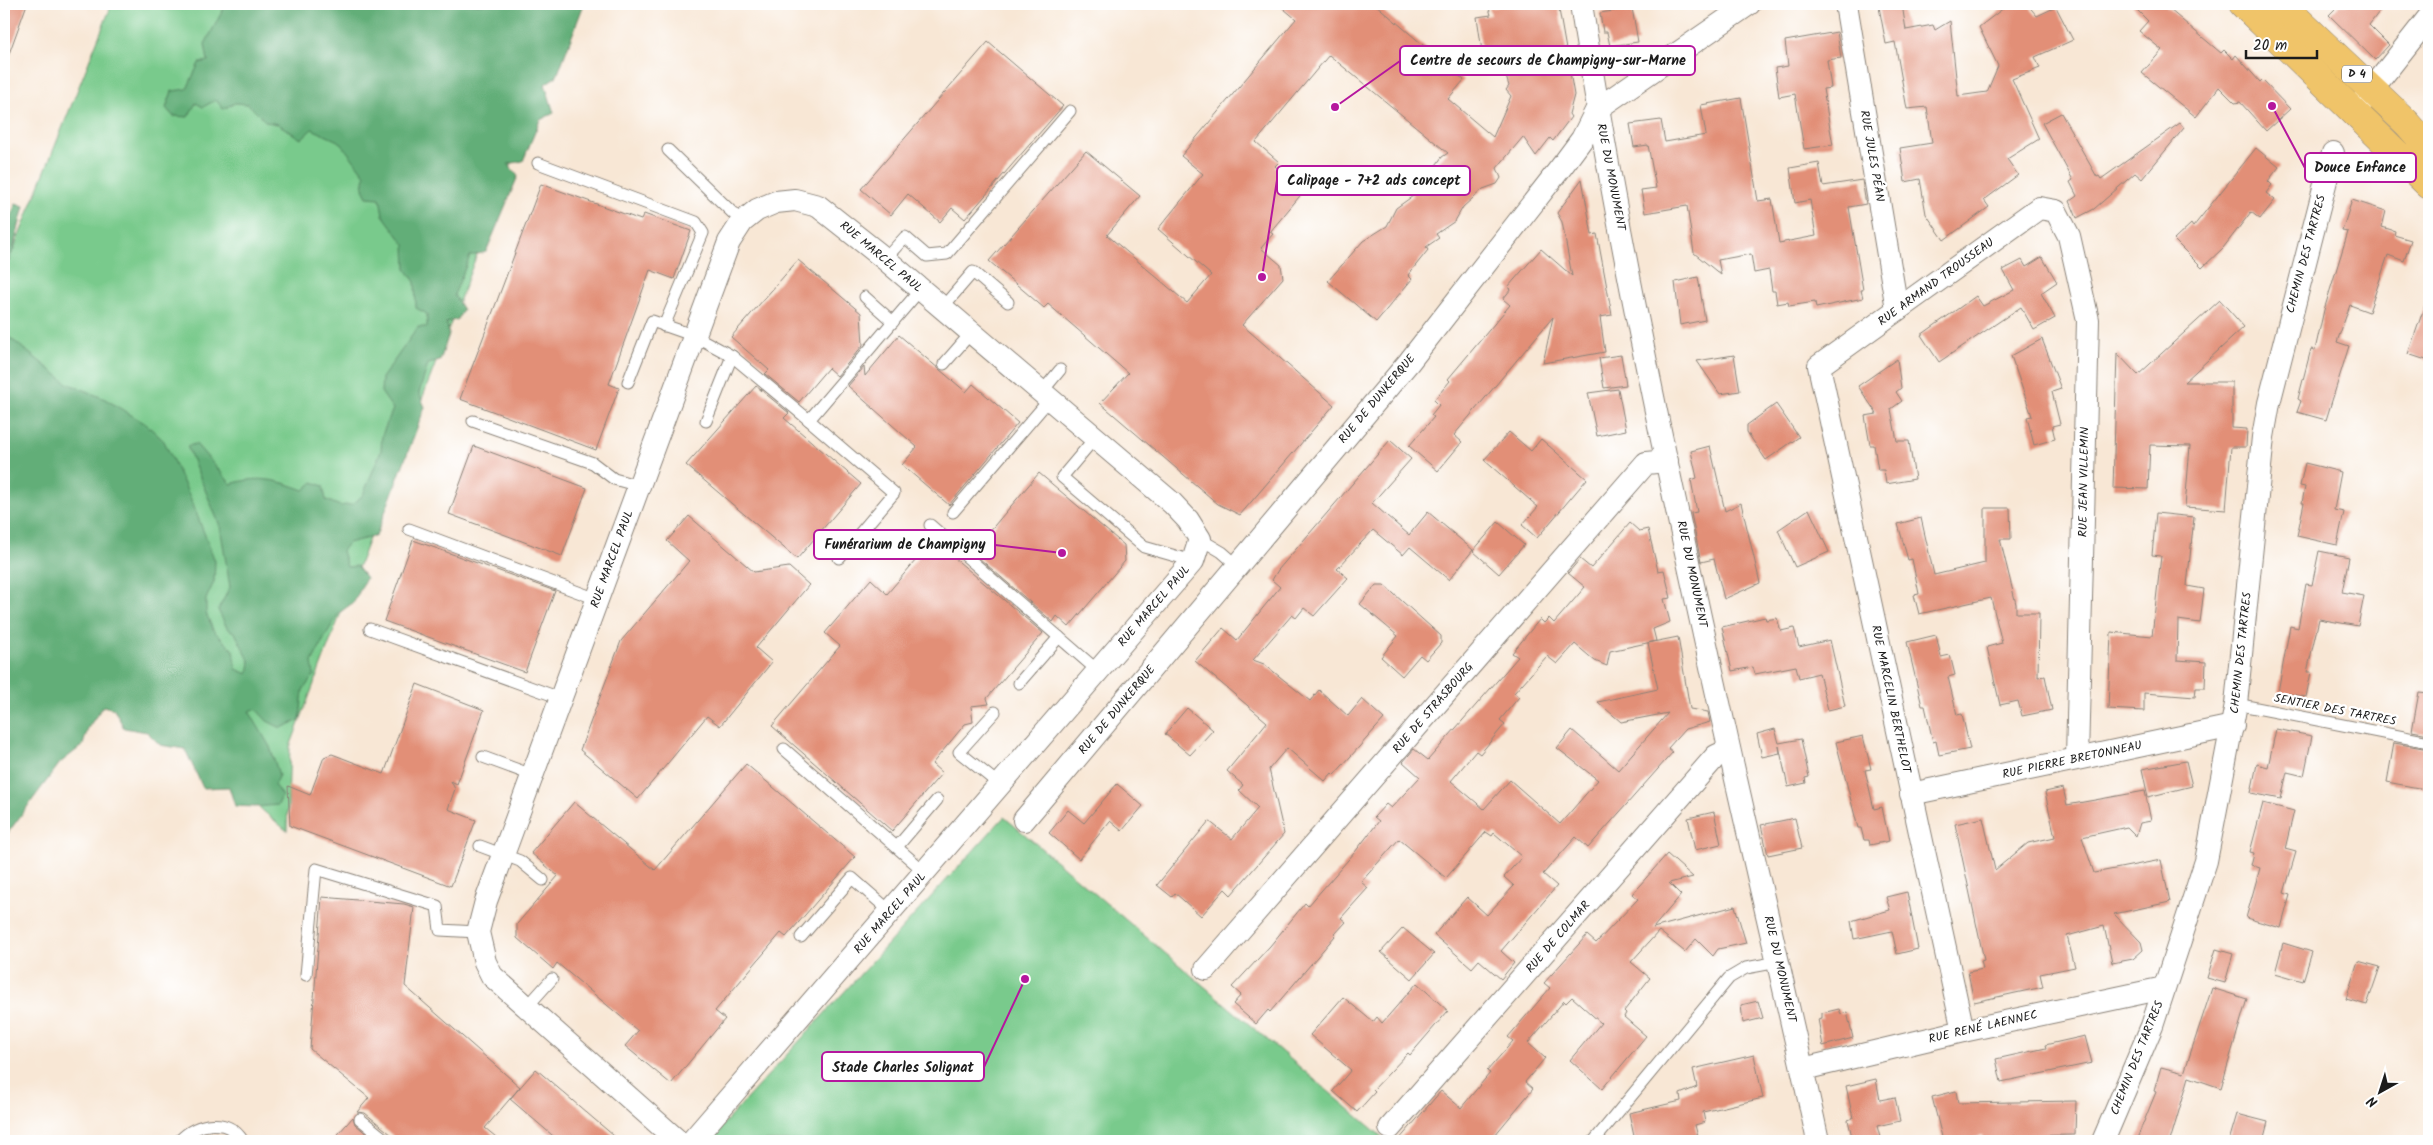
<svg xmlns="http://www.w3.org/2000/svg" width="2433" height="1145" font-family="Kalam,sans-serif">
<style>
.green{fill:#79ca8c;stroke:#4a7354}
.forest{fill:#62ae78;stroke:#3f654a}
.building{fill:#e28f77}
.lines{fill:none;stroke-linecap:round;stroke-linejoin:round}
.lane-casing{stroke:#8a8278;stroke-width:13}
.street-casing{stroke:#8a8278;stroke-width:24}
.primary-casing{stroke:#8a8278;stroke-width:29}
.lane{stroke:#fff;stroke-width:11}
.street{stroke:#fff;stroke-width:22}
.primary{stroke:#f0c469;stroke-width:28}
.labels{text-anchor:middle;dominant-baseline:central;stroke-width:4.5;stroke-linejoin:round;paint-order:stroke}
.shield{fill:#fff;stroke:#606060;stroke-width:1}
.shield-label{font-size:11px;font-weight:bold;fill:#1c1c1c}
.street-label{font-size:12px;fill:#1c1c1c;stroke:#fff}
.leader{fill:none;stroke:#b5179e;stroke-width:2}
.callout-dot{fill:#b5179e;stroke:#fff;stroke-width:2}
.callout{fill:#fff;stroke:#b5179e;stroke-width:2}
.callout-label{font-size:14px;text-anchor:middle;font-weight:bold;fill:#1c1c1c}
</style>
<rect width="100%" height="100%" fill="#fff"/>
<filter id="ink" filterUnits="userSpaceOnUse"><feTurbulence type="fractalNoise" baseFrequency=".02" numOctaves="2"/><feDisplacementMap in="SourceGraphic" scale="10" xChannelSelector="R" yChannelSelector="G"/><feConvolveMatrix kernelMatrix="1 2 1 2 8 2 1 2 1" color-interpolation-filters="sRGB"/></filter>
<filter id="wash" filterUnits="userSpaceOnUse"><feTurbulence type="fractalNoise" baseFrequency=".0096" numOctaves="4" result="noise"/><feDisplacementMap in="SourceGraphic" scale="20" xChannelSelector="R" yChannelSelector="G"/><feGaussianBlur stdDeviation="1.12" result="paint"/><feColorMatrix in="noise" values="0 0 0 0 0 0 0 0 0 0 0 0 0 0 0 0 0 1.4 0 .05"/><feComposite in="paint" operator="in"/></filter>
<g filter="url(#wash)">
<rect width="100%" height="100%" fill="#f8e7d5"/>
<g class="green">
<polygon points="112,4 572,4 290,747 287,831 114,685 4,825 4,273"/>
<polygon points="1004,817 1041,848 1387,1141 708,1141"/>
</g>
<g class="forest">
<path d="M226 4H584L557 76 545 84 554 113 540 120 523 161 508 164 518 176 486 252 470 256 454 295 463 310 457 320 446 322 449 334 440 361 428 364 419 393 425 407 376 536 348 543 342 551 347 567 357 566 366 578 354 602 339 613 326 635 312 662 314 675 303 690 300 720 281 728 267 721 256 709 249 711 270 747 279 775 274 785 282 796 278 805 255 807 235 806 229 787 203 788 185 749 160 745 147 732 124 728 114 709 103 706 88 728 83 745 60 763 7 834 4 833V335L9 337 67 383 105 399 146 424 164 441 190 497 215 561 214 582 206 599V613L213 630 233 650 236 669 248 674 250 662 235 633 227 628 218 610 230 587 220 526 187 446 196 444 231 484C259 475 277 480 304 490L313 482 323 486 326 500 340 506 353 504 363 495 381 451 382 435 393 409 381 392 382 378 418 327H427V314L416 308 415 282 406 269 405 245 383 215 380 198 367 197 363 189 365 175 340 142 312 129 301 139 278 124 266 122 248 104 235 103 223 109 216 100 203 107 196 103 188 117 173 116 166 108 172 91 187 89 199 63 208 61 205 44Z"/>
<polygon points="16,203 24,206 13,250 4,272 4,233"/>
</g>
<g id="blocks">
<g class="building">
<polygon points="4,4 27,4 6,62 4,61"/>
<polygon points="1278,4 1375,4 1464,80 1448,99 1493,137 1511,96 1506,90 1509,86 1500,57 1483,58 1477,17 1491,15 1489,8 1498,7 1498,4 1558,4 1574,95 1569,114 1571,117 1553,141 1550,138 1536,156 1523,137 1497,168 1501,178 1497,184 1483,189 1463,207 1455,221 1436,234 1439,238 1426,247 1428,250 1408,275 1412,279 1376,322 1328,281 1363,241 1387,226 1396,208 1413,196 1411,194 1423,183 1442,157 1448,153 1329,55 1256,142 1279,162 1275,166 1304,191 1270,232 1273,234 1261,248 1281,265 1283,278 1242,325 1334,405 1240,515 1218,504 1100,403 1128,373 1048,304 1044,308 989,261 1086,151 1140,196 1107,235 1187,303 1211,275 1158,229 1203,174 1181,156 1296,19"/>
<polygon points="1902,4 1906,30 1933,25 1935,30 1950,21 1958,96 1987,92 1998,66 1979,27 2009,4 2027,4 2037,16 2056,7 2073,40 2035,57 2040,68 2012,79 2039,139 2007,159 2018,175 1984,200 1989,207 1944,240 1926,214 1920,179 1905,182 1900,148 1932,143 1927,107 1907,109 1895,42 1886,44 1879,7"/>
<polygon points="2131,4 2163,4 2221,53 2224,50 2233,59 2236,55 2260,82 2262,80 2290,109 2266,131 2240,102 2235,103 2219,87 2196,117 2142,73 2162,50 2139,31 2148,21"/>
<polygon points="2340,4 2385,4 2369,25 2389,45 2375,60 2329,15"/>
<polygon points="1632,8 1638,42 1610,46 1607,32 1603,32 1600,13"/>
<polygon points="1837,32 1841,58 1827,60 1831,88 1823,89 1833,145 1804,149 1795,94 1779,97 1775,68 1788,66 1785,41"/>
<polygon points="988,42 1063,106 965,219 952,208 940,222 908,194 891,215 861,189"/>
<polygon points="1741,98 1758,201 1772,199 1779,243 1816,236 1810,200 1795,203 1790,168 1819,163 1823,186 1862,180 1866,204 1849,207 1863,290 1861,290 1863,298 1816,308 1815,302 1789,306 1788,302 1777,304 1775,291 1772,291 1769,270 1754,273 1751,254 1718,260 1721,275 1694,253 1687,206 1645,213 1641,190 1656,188 1648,145 1634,147 1630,124 1661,120 1665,142 1706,135 1701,105"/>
<polygon points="2061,113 2097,177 2099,176 2101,179 2180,123 2184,128 2142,179 2135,173 2094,209 2077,218 2070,201 2077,196 2070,182 2073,180 2042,123"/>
<polygon points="2256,148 2279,167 2268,181 2272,185 2266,193 2275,200 2260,219 2251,212 2223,248 2202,268 2174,240 2191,224 2193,227"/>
<polygon points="1582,179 1592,235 1597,234 1612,315 1600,317 1605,352 1543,363 1553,317 1454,435 1462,442 1438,471 1409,446 1434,417 1431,415 1439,405 1434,400 1450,381 1448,379 1510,305 1503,299 1511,289 1508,287 1541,249 1572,276 1562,222 1557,213"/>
<polygon points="541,184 641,220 644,214 691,231 674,279 650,270 609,384 619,388 596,450 460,399"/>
<polygon points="2352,200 2386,211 2382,227 2395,231 2394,235 2411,240 2404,261 2388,255 2369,312 2350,305 2337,342 2349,346 2326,420 2297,412 2301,401 2298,399 2311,349 2315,350 2324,310 2348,232 2342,231"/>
<polygon points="2042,257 2057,282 2041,293 2055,318 2034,330 2021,307 1939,362 1921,335 1976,296 1983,306 2014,290 2003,270 2022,260 2026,267"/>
<polygon points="798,260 861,313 863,345 837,376 828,368 799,402 765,374 769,370 731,337"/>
<polygon points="1698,277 1705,320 1680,325 1675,282"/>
<polygon points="2220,300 2244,327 2184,382 2232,382 2232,428 2247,429 2246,447 2231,447 2226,510 2185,507 2190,446 2150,445 2148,489 2113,488 2117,353 2138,375"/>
<polygon points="2426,302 2429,303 2429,361 2408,354"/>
<polygon points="899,335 966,392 973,384 1018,423 949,505 902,465 917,447 848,386 864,367 865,376"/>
<polygon points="2042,339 2061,389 2052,392 2060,424 2052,426 2055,439 2034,445 2027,417 2032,416 2011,356"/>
<polygon points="1621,355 1626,385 1604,388 1599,358"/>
<polygon points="1734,355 1740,391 1720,394 1697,361"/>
<polygon points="1897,359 1901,388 1896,392 1902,401 1891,409 1897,441 1909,441 1915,479 1886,484 1884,470 1878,470 1874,445 1870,445 1865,416 1877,414 1858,386"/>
<polygon points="756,386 789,413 784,418 861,484 797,559 686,465"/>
<polygon points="1618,389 1626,430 1597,436 1588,393"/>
<polygon points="1776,404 1799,437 1766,460 1747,432 1747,425"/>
<polygon points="1509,432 1531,451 1541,439 1587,479 1537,538 1522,525 1538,507 1484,460"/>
<polygon points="1390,440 1411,459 1372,503 1409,535 1428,512 1473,550 1449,580 1410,547 1403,555 1373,530 1337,569 1348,578 1314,616 1304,608 1296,618 1292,615 1253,660 1264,664 1310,701 1319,690 1348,716 1362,699 1384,719 1334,775 1332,773 1325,781 1287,748 1269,769 1284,834 1231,895 1225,889 1201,916 1175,893 1172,897 1157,885 1209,821 1232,839 1258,808 1239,790 1243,785 1227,771 1267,722 1195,661 1223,628 1237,640 1280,587 1272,580 1278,570"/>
<polygon points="474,446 587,488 562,556 449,514"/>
<polygon points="1710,446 1725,511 1741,503 1760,583 1724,599 1714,559 1701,562 1691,513 1697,512 1691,480 1697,478 1691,451"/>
<polygon points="2305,463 2341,472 2334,510 2344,512 2337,545 2297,536 2304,503 2302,503 2305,487 2300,486"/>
<polygon points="1039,473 1124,545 1125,561 1069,627 1057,616 1053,622 972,552"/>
<polygon points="1985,508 2010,508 2011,539 2000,539 2016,604 2016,613 2039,613 2038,677 2045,676 2052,710 2022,716 2018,701 2000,705 1987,647 2002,643 1991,598 1919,614 1914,595 1919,594 1912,559 1908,560 1898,524 1921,518 1934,575 1985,563"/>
<polygon points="1809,509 1829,552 1795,567 1778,530"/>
<polygon points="2156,513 2194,517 2187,586 2204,589 2200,623 2178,620 2177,660 2206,662 2205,688 2196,688 2195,697 2144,693 2144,711 2108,709 2111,632 2152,636 2161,556 2152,555"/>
<polygon points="689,516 754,572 789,567 809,585 756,648 772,662 720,726 707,716 638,799 580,750 621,641 689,561 667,541"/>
<polygon points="1498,522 1524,545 1499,574 1473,551"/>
<polygon points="1630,523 1639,531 1648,529 1658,571 1664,570 1671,598 1664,599 1670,622 1653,629 1656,641 1610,651 1607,666 1595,661 1575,644 1557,664 1547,656 1514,693 1519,697 1500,720 1505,724 1480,754 1476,751 1451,781 1484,809 1510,780 1560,824 1598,780 1557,748 1572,730 1618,770 1668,713 1621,722 1598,702 1658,689 1648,643 1678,637 1690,709 1708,712 1710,722 1685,729 1668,748 1673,752 1588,848 1576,837 1543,874 1557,886 1501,951 1514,963 1501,979 1479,960 1472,968 1434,935 1467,897 1487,915 1514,886 1504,877 1522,857 1494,833 1492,836 1486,832 1446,878 1399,839 1361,882 1368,888 1341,918 1346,922 1334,935 1335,936 1270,1012 1268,1010 1256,1024 1233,1004 1241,995 1232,987 1270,946 1305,903 1308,906 1355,852 1379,821 1374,817 1386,804 1391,808 1420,777 1403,762 1414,749 1428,760 1518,657 1512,653 1540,619 1544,623 1549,618 1554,623 1585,587 1568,573 1580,559 1591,568"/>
<polygon points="413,540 555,591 525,672 384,621"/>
<polygon points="933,540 1043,633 987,698 989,704 971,706 973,722 965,724 932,764 942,773 892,831 772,726 840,646 825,633 871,579 887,594"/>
<polygon points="2319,551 2349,557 2342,592 2364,596 2358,626 2319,619 2307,672 2311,672 2306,697 2278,692 2290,626 2298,628 2306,584 2312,585"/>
<polygon points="1376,585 1384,585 1441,636 1441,643 1426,660 1420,655 1402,676 1381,657 1398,636 1360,604"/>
<polygon points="1765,617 1766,620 1777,618 1781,631 1794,628 1799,647 1830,640 1845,706 1828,710 1819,673 1799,678 1796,666 1755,674 1753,667 1732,671 1722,627"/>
<polygon points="1936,635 1941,657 1950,655 1955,675 1948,677 1957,715 1962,714 1970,749 1939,755 1936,741 1933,742 1925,706 1922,706 1907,642"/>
<polygon points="417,684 484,710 457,784 451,781 455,789 448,809 476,820 451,886 290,826 288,786 310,795 324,757 332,754 384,774"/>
<polygon points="2419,692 2429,693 2429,734 2412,731"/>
<polygon points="1187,708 1213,730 1190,755 1165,734"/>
<polygon points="1775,729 1779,743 1801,739 1809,777 1805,778 1806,783 1788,787 1779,746 1780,753 1762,757 1757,734"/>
<polygon points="2276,729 2312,736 2304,776 2287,772 2281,799 2251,793 2257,764 2268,767"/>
<polygon points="1863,736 1871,769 1865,770 1874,809 1882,807 1889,841 1870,845 1869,840 1864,840 1861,828 1858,828 1836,742"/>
<polygon points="2394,743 2429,749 2429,790 2387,782"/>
<polygon points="2186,761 2192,786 2148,797 2142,769"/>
<polygon points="746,764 855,857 786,937 781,933 715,1011 725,1019 671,1084 625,1046 638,1031 557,963 553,969 517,938 517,924 558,876 531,853 574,802 655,870"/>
<polygon points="1117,784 1143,806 1122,831 1110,821 1079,859 1049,833 1068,810 1084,823"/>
<polygon points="2063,788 2067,805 2145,791 2151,821 2140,823 2136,836 2127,827 2082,837 2094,873 2161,860 2170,902 2114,914 2141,942 2143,950 2133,959 2112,963 2104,926 2067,936 2075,967 2040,974 2043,987 1974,1002 1968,972 1983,969 1981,961 1984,960 1955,824 1983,818 1995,870 2028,843 2055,837 2045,792"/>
<polygon points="2263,803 2294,811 2285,849 2296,852 2284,893 2290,895 2281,928 2246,918 2260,868 2251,865 2254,853 2250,852"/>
<polygon points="1714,812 1721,844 1695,850 1688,818"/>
<polygon points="1795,818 1802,848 1768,855 1761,825"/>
<polygon points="1667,854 1693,877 1669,883 1681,895 1653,928 1735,906 1746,943 1718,949 1713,956 1696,939 1685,952 1659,931 1631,962 1650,978 1624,1011 1626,1013 1624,1017 1646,1036 1602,1089 1570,1060 1601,1023 1572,997 1566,1003 1564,1001 1528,1043 1545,1058 1525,1082 1533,1089 1490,1141 1398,1141 1441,1091 1461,1108 1490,1073 1487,1071 1513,1041 1508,1037 1550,988 1544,983 1587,935 1596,943 1638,899 1632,894"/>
<polygon points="1907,892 1918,949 1897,954 1892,931 1854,939 1851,921 1890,910 1886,897"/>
<polygon points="322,897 404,904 414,907 405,986 520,1087 485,1128 501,1141 394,1141 392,1135 365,1113 357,1112 369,1098 310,1049"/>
<polygon points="1403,928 1434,954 1412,979 1381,952"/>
<polygon points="2283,943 2312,952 2303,981 2275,973"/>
<polygon points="2216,949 2233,954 2225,983 2207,978"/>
<polygon points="2358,961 2380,967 2367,1005 2346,999"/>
<polygon points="1417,983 1448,1011 1410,1055 1408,1053 1373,1090 1375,1092 1357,1112 1333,1091 1351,1070 1310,1035 1343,997 1373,1022 1377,1017 1382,1023"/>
<polygon points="2212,988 2247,999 2221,1088 2189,1077 2170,1141 2136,1141 2156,1092 2154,1091 2161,1067 2184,1073"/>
<polygon points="1758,1001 1763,1018 1743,1023 1741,1005"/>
<polygon points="1839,1009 1841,1014 1847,1012 1853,1038 1823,1046 1818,1019 1822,1018 1822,1013"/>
<polygon points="2085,1036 2092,1063 2001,1082 1996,1059 2046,1048 2045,1045"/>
<polygon points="1754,1055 1763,1098 1703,1112 1705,1122 1695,1125 1699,1141 1635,1141 1629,1113 1681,1101 1680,1094 1697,1087 1693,1069"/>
<polygon points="536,1069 594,1119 620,1141 559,1141 510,1099"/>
<polygon points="1876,1079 1880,1100 1895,1097 1900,1121 1877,1126 1881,1141 1853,1141 1848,1120 1853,1118 1846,1086"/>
<polygon points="1956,1091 1958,1103 2076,1101 2075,1135 2014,1136 2015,1141 1987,1141 1986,1139 1983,1139 1982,1135 1955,1141 1943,1141 1932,1097"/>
<polygon points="2237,1114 2268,1122 2263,1141 2229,1141"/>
<polygon points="353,1117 355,1124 375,1141 332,1141"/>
</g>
</g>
</g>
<g filter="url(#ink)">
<use href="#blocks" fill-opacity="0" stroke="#8a8278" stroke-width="1"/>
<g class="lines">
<g class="lane-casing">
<g id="lane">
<polyline points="668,150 742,222"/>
<polyline points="538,163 696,222 703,233 664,326"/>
<polyline points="885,259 905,237 927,256 947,254 1070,111"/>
<polyline points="865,297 893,322"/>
<polyline points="942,308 973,272 1008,302"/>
<polyline points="944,364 971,333"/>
<polyline points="628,382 652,321 695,336 732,356 809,420"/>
<polyline points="1041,393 1060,370"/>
<polyline points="473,421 593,463 614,479 639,486"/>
<polyline points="706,421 732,356"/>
<polyline points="1094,439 1062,477 1144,547 1193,561"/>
<polyline points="953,512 1049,400"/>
<polyline points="930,525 1098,671"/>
<polyline points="409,529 597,599"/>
<polyline points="1200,539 1222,552 1238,566"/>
<polyline points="839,558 894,493 809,420 920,290"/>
<polyline points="370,629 560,698"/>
<polyline points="1019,683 1059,637"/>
<polyline points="2236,704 2429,742"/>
<polyline points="995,712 959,752 1000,785"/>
<polyline points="784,749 925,872"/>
<polyline points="483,757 532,775"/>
<polyline points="480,846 520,861 543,880"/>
<polyline points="897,847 937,800"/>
<polyline points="801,937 852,878 891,912"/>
<polyline points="306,975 316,869 437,906 440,930 478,932"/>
<polyline points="526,1008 552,979"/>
<polyline points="360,1119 387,1141"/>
<path d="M179 1141C197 1122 228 1116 243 1141"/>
<polyline points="1594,1141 1729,978 1746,968 1778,962"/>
</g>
</g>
<g class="street-casing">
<g id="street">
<path d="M1581 4C1620 254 1674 501 1729 748 1758 879 1790 1010 1818 1141"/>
<polyline points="1846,4 1897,309"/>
<polyline points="2362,102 2429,17"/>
<polyline points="1911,794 2233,726"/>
<polyline points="1024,820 1409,362 1562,166 1582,139 1597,109 1749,4"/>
<polyline points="1206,969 1646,463 1667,461"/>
<polyline points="1963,1031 1819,366 2039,208 2056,211 2069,236 2088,320 2077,758"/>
<polyline points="1803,1069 1963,1031 2164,988"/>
<polyline points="1390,1128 1716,756 1729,750"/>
<polyline points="678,1141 492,976 485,962 478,932 486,901 729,242 742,222 757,210 776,202 795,200 818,206 885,259 1172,503 1188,520 1200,539 1193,561 692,1141"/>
<polyline points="2103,1141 2152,1026 2206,861 2236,704 2263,437 2269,403 2333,153"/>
</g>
</g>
<g class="primary-casing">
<g id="primary">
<polyline points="2243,4 2429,185"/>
<polyline points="2281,4 2407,123 2429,148"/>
</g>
</g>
<use href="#lane" class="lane"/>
<use href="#street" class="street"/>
<use href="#primary" class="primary"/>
</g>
</g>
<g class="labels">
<rect class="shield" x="2342" y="65.5" width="30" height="17" rx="4"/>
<g class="shield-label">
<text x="2357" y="74">D 4</text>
</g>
<g class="street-label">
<text transform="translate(1872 156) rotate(80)">RUE JULES PÉAN</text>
<text transform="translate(1611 177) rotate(79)">RUE DU MONUMENT</text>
<text transform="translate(2306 254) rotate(-75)">CHEMIN DES TARTRES</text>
<text transform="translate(881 257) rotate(40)">RUE MARCEL PAUL</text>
<text transform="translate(1936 282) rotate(-36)">RUE ARMAND TROUSSEAU</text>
<text transform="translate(1377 399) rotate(-50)">RUE DE DUNKERQUE</text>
<text transform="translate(2084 482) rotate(-89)">RUE JEAN VILLEMIN</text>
<text transform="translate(612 559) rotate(-70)">RUE MARCEL PAUL</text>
<text transform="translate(1692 574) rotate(78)">RUE DU MONUMENT</text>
<text transform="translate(1154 606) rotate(-49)">RUE MARCEL PAUL</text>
<text transform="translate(2241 653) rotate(-84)">CHEMIN DES TARTRES</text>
<text transform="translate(1891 699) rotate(78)">RUE MARCELIN BERTHELOT</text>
<text transform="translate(1433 708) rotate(-49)">RUE DE STRASBOURG</text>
<text transform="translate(1117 710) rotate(-50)">RUE DE DUNKERQUE</text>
<text transform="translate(2335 710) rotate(11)">SENTIER DES TARTRES</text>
<text transform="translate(2072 760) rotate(-12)">RUE PIERRE BRETONNEAU</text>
<text transform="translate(890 913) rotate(-49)">RUE MARCEL PAUL</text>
<text transform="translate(1558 937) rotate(-49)">RUE DE COLMAR</text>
<text transform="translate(1780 969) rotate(77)">RUE DU MONUMENT</text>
<text transform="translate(1983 1027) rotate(-13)">RUE RENÉ LAENNEC</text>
<text transform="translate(2137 1058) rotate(-68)">CHEMIN DES TARTRES</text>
</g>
</g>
<path class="leader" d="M1335 107L1400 61M2272 106L2305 168M1262 277L1277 180M1062 553L995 545M1025 979L984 1067"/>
<g class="callout-dot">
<circle cx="1335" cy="107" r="5"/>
<circle cx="2272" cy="106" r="5"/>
<circle cx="1262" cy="277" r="5"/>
<circle cx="1062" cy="553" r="5"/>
<circle cx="1025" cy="979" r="5"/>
</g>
<g class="callout">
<rect x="1400" y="46" width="295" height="29" rx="5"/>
<rect x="2305" y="153" width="111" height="29" rx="5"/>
<rect x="1277" y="166" width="193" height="29" rx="5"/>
<rect x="814" y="530" width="181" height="29" rx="5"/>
<rect x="822" y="1052" width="162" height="29" rx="5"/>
</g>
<g class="callout-label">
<text x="1548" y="65">Centre de secours de Champigny-sur-Marne</text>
<text x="2360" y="172">Douce Enfance</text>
<text x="1374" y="185">Calipage - 7+2 ads concept</text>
<text x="905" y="549">Funérarium de Champigny</text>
<text x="903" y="1072">Stade Charles Solignat</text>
</g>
<rect width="2433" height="1145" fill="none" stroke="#fff" stroke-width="20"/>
<g transform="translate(2380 1092) rotate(219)" stroke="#ffffff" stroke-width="4" paint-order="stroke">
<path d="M0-4L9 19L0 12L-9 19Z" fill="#1c1c1c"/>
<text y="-8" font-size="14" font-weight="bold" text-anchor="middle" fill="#1c1c1c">N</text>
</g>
<path d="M2246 50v8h71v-8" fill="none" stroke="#1c1c1c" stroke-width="2.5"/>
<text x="2253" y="50" font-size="15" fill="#1c1c1c" stroke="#ffffff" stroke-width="4" paint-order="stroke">20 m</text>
</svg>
